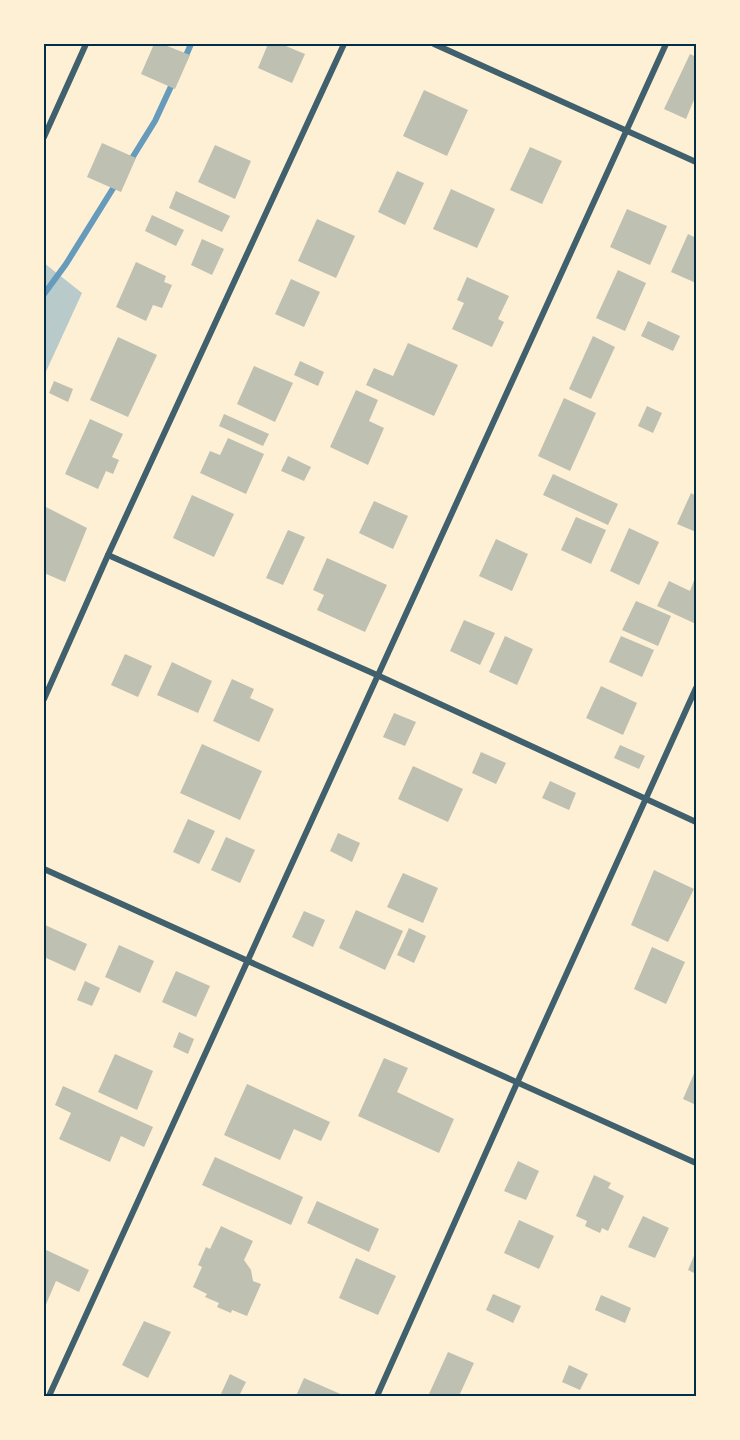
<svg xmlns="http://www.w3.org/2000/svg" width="740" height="1440" font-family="'PT Sans Narrow',sans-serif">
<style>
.green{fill:#b9caca}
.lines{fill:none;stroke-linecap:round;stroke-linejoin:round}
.stream{stroke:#669bbc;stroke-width:6}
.building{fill:#bec0b2}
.minor{stroke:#3f606c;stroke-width:6}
.neatline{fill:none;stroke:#003049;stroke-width:2}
</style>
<rect width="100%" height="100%" fill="#fdf0d5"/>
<polygon class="green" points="44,263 82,293 44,376"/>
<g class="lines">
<g class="stream">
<polyline points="184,60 191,44"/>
<polyline points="129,163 155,121 174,80"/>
<polyline points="44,294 66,264 117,182"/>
</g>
</g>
<g class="building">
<polygon points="154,44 162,44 190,55 175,89 141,74"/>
<polygon points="268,44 281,44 305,54 292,83 258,68"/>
<polygon points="690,54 696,57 696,95 686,119 664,109"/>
<polygon points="424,90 468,110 447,156 403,136"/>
<polygon points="102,143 136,158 121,192 87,177"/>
<polygon points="215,145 251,161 235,199 198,182"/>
<polygon points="530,147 562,161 542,204 510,190"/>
<polygon points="397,171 424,183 405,225 378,212"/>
<polygon points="451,189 495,209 477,248 433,229"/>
<polygon points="176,191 230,216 222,232 169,208"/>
<polygon points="627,209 667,226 650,265 610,247"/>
<polygon points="152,215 184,230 176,246 145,231"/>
<polygon points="317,219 355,236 336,278 298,261"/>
<polygon points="688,234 696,238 696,283 671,272"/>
<polygon points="202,239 224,249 212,275 191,265"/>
<polygon points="136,262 166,276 164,282 172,285 162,308 153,305 146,321 116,307"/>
<polygon points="618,270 646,283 625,331 596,318"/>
<polygon points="467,277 509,296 498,319 504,322 492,347 452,329 464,303 457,300"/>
<polygon points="291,279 320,292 304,327 275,314"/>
<polygon points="648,321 680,336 673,351 641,336"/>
<polygon points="593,336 615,347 591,399 569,389"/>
<polygon points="118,337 157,355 128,417 90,400"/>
<polygon points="408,343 458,365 434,416 366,385 374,368 393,376"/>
<polygon points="300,361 324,372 318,386 294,375"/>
<polygon points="254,366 293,383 275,422 237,404"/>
<polygon points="54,381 73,389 68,402 49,393"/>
<polygon points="356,390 378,400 369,421 384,428 368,465 330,447"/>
<polygon points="564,398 596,413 570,471 538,456"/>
<polygon points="647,406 662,413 653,433 638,426"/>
<polygon points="224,414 269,434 263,446 219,426"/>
<polygon points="90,419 123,434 112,457 119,460 113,474 106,471 98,489 65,474"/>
<polygon points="228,438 264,454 246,494 200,473 210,451 220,455"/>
<polygon points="288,456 311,467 304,481 281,471"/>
<polygon points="553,474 618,504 608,525 543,495"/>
<polygon points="691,493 696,496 696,532 677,524"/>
<polygon points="192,495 234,514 214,557 173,538"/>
<polygon points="374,501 408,516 393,549 359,533"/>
<polygon points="44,506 87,528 65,582 44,573"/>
<polygon points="576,517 606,530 591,564 561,550"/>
<polygon points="629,528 659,542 639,585 610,571"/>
<polygon points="288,530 305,537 283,585 266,578"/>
<polygon points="496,539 528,554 512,591 479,576"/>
<polygon points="327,558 387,585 365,632 317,610 324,595 313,590"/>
<polygon points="696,575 696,624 657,606 669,581 690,591"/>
<polygon points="636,601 671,616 658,646 622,630"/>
<polygon points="464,620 495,633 480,665 450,651"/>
<polygon points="505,636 533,649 517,685 489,672"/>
<polygon points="621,636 654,650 642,677 609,662"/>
<polygon points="125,654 152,666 138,697 111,685"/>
<polygon points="172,662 212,681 198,713 157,695"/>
<polygon points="232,679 254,689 250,698 274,709 259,742 213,721"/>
<polygon points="601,686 637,703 623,735 586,718"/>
<polygon points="394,713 416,722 405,746 383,737"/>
<polygon points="202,744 262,771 240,820 180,793"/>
<polygon points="620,745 645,756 639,769 614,758"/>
<polygon points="481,752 506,763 496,784 472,773"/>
<polygon points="413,766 463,789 448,822 398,799"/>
<polygon points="550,781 576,793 569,810 542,798"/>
<polygon points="188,819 215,831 199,864 173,852"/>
<polygon points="338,833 360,843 352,862 330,851"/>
<polygon points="226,837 255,850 240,883 211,870"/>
<polygon points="654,870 694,889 668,942 631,925"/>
<polygon points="403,873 438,888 423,923 387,907"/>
<polygon points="356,910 403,931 385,970 339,948"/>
<polygon points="304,911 325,920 313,947 292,937"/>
<polygon points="45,925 87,944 75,971 44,957 44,929"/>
<polygon points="409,928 426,936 414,963 397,955"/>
<polygon points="119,945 154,961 140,993 105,977"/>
<polygon points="652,947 685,962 666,1004 634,989"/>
<polygon points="176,971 210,986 196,1017 162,1002"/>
<polygon points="85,981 100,988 92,1006 77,1000"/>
<polygon points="179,1032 194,1039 188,1054 173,1047"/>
<polygon points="115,1054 153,1071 137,1110 98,1092"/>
<polygon points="384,1058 408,1068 397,1092 454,1119 439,1153 358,1116"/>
<polygon points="696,1069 696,1105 683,1099"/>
<polygon points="247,1084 330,1122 321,1141 294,1129 280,1160 224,1135"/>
<polygon points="63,1086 153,1127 144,1147 121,1136 110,1162 59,1139 71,1113 55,1105"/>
<polygon points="215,1157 303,1197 291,1225 202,1185"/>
<polygon points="518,1161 539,1171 526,1200 504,1191"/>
<polygon points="594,1175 611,1183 608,1188 624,1196 608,1231 602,1228 600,1233 585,1226 587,1221 576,1216"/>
<polygon points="317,1201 379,1229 369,1252 307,1223"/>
<polygon points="643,1216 669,1228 655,1258 628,1247"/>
<polygon points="519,1220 554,1236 539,1269 504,1253"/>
<polygon points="221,1226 253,1241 244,1260 251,1270 253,1281 261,1284 247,1316 232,1310 231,1313 217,1307 219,1303 205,1297 207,1294 193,1287 202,1267 198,1265 206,1247 210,1249"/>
<polygon points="44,1249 89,1270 79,1292 56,1281 44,1309"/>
<polygon points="696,1251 696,1274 688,1270"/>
<polygon points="356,1258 396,1276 378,1315 339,1298"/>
<polygon points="493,1294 521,1306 513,1323 486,1310"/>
<polygon points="601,1295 631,1308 625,1323 595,1310"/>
<polygon points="144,1321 171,1332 148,1378 122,1365"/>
<polygon points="448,1352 474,1363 459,1396 434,1396 429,1394"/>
<polygon points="569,1365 588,1374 580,1390 562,1382"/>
<polygon points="230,1374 246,1382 239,1396 220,1396"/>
<polygon points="304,1378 345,1396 296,1396"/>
</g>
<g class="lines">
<g class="minor">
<polyline points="434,44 696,162"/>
<polyline points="44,137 86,44"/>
<polyline points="108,555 377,675 696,822"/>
<polyline points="44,699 108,555 344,44"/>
<polyline points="44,869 696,1163"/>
<polyline points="49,1396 666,44"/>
<polyline points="377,1396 517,1083 696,688"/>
</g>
</g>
<rect width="740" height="1440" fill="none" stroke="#fdf0d5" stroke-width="90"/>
<rect x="45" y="45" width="650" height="1350" class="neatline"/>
</svg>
